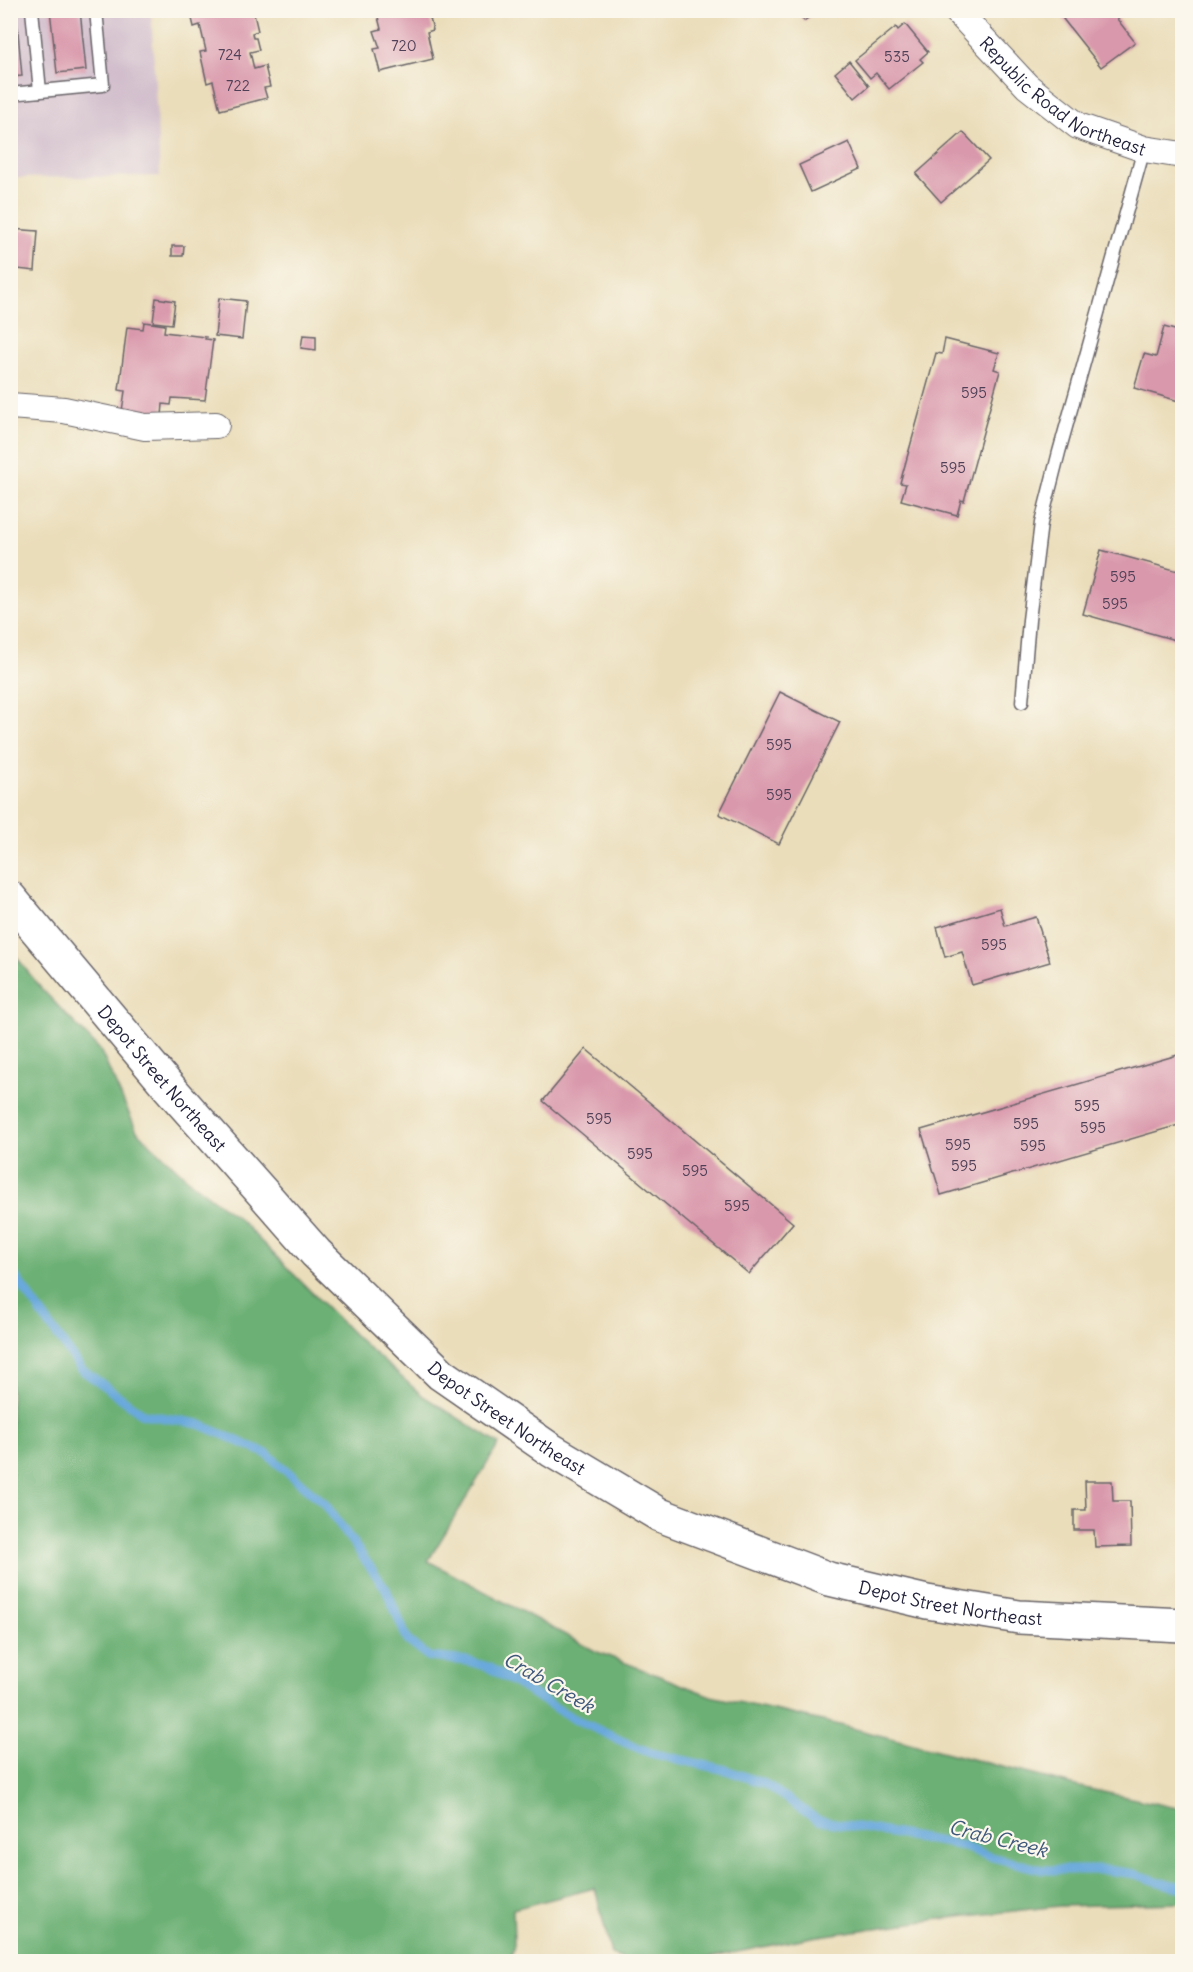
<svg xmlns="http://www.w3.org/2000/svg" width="1193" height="1972" font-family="Delius,sans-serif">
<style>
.industrial{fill:#d1bdcc}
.forest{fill:#6cb074;stroke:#476958;stroke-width:1.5}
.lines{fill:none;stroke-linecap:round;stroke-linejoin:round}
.stream{stroke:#69a9dc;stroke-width:9}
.building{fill:#d998ac}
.service-casing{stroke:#686367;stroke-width:15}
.minor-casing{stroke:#686367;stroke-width:28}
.secondary-casing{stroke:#686367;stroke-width:36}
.service{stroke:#fff;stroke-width:12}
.minor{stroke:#fff;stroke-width:26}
.secondary{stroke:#fff;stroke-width:33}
.labels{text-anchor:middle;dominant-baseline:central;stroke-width:4.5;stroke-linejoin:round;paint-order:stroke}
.number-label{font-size:15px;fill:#504057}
.street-label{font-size:18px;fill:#22223b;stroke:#fbf7ec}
.water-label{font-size:20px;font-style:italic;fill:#3e587b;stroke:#fbf7ec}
</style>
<rect width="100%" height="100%" fill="#fbf7ec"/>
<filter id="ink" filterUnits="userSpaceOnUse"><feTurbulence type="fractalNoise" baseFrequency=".0167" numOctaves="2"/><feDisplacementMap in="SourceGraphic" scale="12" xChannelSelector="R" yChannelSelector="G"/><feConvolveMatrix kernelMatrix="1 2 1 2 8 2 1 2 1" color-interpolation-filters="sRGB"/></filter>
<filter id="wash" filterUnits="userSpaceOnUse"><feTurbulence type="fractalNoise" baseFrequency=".008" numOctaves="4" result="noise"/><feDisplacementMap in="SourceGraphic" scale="24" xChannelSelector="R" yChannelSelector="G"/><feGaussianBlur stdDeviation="1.35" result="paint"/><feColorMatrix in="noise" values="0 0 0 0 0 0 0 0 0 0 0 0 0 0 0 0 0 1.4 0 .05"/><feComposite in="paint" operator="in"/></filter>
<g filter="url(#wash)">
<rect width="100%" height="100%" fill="#eaddba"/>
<polygon class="industrial" points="10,11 151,11 160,176 11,178"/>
<polygon class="forest" points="11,950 39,986 100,1050 137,1131 192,1183 238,1218 356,1337 423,1396 499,1444 428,1561 595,1651 711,1696 836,1724 1080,1787 1182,1809 1182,1903 1060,1906 940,1919 812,1937 693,1961 627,1961 611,1954 595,1888 513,1909 514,1945 510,1961 11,1961"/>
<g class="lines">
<polyline class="stream" points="10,1269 81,1369 143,1414 199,1424 267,1454 325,1504 386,1589 408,1641 429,1657 468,1661 488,1667 571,1717 624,1742 651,1753 726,1770 765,1784 818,1820 958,1845 992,1857 1043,1870 1107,1870 1135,1874 1172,1886 1182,1887"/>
</g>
<g id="blocks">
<g class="building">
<polygon points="10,10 16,10 22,76 10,77"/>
<polygon points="50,10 80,10 86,70 57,73"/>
<polygon points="190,10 240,10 241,13 253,10 258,31 252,33 253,38 256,38 259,50 250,52 254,69 265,66 270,87 264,88 267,98 220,110 213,81 207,83 200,52 206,51 200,25 194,27"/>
<polygon points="365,10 428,10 433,30 427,32 433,59 380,72 374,49 380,48 374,31 381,29 377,13 367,16"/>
<polygon points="796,10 819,10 804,21"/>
<polygon points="1074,10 1121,10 1124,14 1117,19 1135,42 1101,67 1063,19"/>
<polygon points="905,24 928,52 920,59 923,62 889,89 876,73 870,78 855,60 896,27 898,30"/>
<polygon points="849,61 869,86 855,98 835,73"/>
<polygon points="963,132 989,160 941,202 916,174"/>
<polygon points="849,142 861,169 811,192 799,165"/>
<polygon points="10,229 38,231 35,271 18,269 14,338 10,338"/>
<polygon points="172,246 184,246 183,256 172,256"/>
<polygon points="156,298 175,301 172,324 153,322"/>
<polygon points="219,298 246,301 242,339 215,336"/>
<polygon points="144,322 165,325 164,332 206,337 205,339 213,340 205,400 172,398 171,405 163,404 162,416 122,411 125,391 119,390 127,327 143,329"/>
<polygon points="1164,327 1182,332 1182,402 1134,388 1144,354 1156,357"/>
<polygon points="303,335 316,336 316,350 301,348"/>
<polygon points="945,339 999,353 994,369 1000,371 964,501 961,500 957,515 901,500 906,484 900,483 936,353 942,354"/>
<polygon points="1101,550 1182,572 1182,642 1083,614"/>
<polygon points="780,692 840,722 779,844 719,814"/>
<polygon points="1000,908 1005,926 1036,917 1050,962 972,985 962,952 945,957 937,927"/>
<polygon points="586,1049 793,1223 749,1274 543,1101"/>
<polygon points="1181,1054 1182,1060 1182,1124 941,1195 921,1130"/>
<polygon points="1085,1481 1112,1481 1113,1501 1130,1501 1131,1546 1095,1547 1094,1530 1074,1530 1074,1510 1086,1510"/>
</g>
</g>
</g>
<g filter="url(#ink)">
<use href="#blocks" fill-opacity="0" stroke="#686367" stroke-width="1.5"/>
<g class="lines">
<g class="service-casing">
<g id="service">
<polyline points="32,10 40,91"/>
<polyline points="10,94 103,85 96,10"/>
<polyline points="1022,702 1029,620 1041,523 1059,452 1144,149"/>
</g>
</g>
<g class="minor-casing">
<g id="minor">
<path id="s1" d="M956 10 1027 86 1078 126 1144 149 1182 155"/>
<polyline points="10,406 64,410 145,427 216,425"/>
</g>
</g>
<g class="secondary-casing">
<g id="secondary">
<path id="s2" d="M10 898 167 1085 316 1253 441 1374 551 1450 660 1515 829 1579 927 1602 1019 1617 1182 1625"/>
</g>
</g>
<use href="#service" class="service"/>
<use href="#minor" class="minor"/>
<use href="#secondary" class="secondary"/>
</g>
</g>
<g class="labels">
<g class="number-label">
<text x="404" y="45">720</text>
<text x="230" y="54">724</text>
<text x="897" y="56">535</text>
<text x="238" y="85">722</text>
<text x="974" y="392">595</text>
<text x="953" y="467">595</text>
<text x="1123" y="576">595</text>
<text x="1115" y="603">595</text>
<text x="779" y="744">595</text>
<text x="779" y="794">595</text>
<text x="994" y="944">595</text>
<text x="1087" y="1105">595</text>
<text x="599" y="1118">595</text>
<text x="1026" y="1123">595</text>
<text x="1093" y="1127">595</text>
<text x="958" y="1144">595</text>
<text x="1033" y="1145">595</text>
<text x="640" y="1153">595</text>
<text x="964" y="1165">595</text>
<text x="695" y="1170">595</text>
<text x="737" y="1205">595</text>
</g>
<g class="street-label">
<text stroke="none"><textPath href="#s1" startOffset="140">Republic Road Northeast</textPath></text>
<text stroke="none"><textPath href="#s2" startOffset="236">Depot Street Northeast</textPath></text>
<text stroke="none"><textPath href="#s2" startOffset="722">Depot Street Northeast</textPath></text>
<text stroke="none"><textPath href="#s2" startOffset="1208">Depot Street Northeast</textPath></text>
</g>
<g class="water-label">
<text transform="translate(549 1682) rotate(30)">Crab Creek</text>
<text transform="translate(998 1838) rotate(14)">Crab Creek</text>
</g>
</g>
<rect width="1193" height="1972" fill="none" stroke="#fbf7ec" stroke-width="36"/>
</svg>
